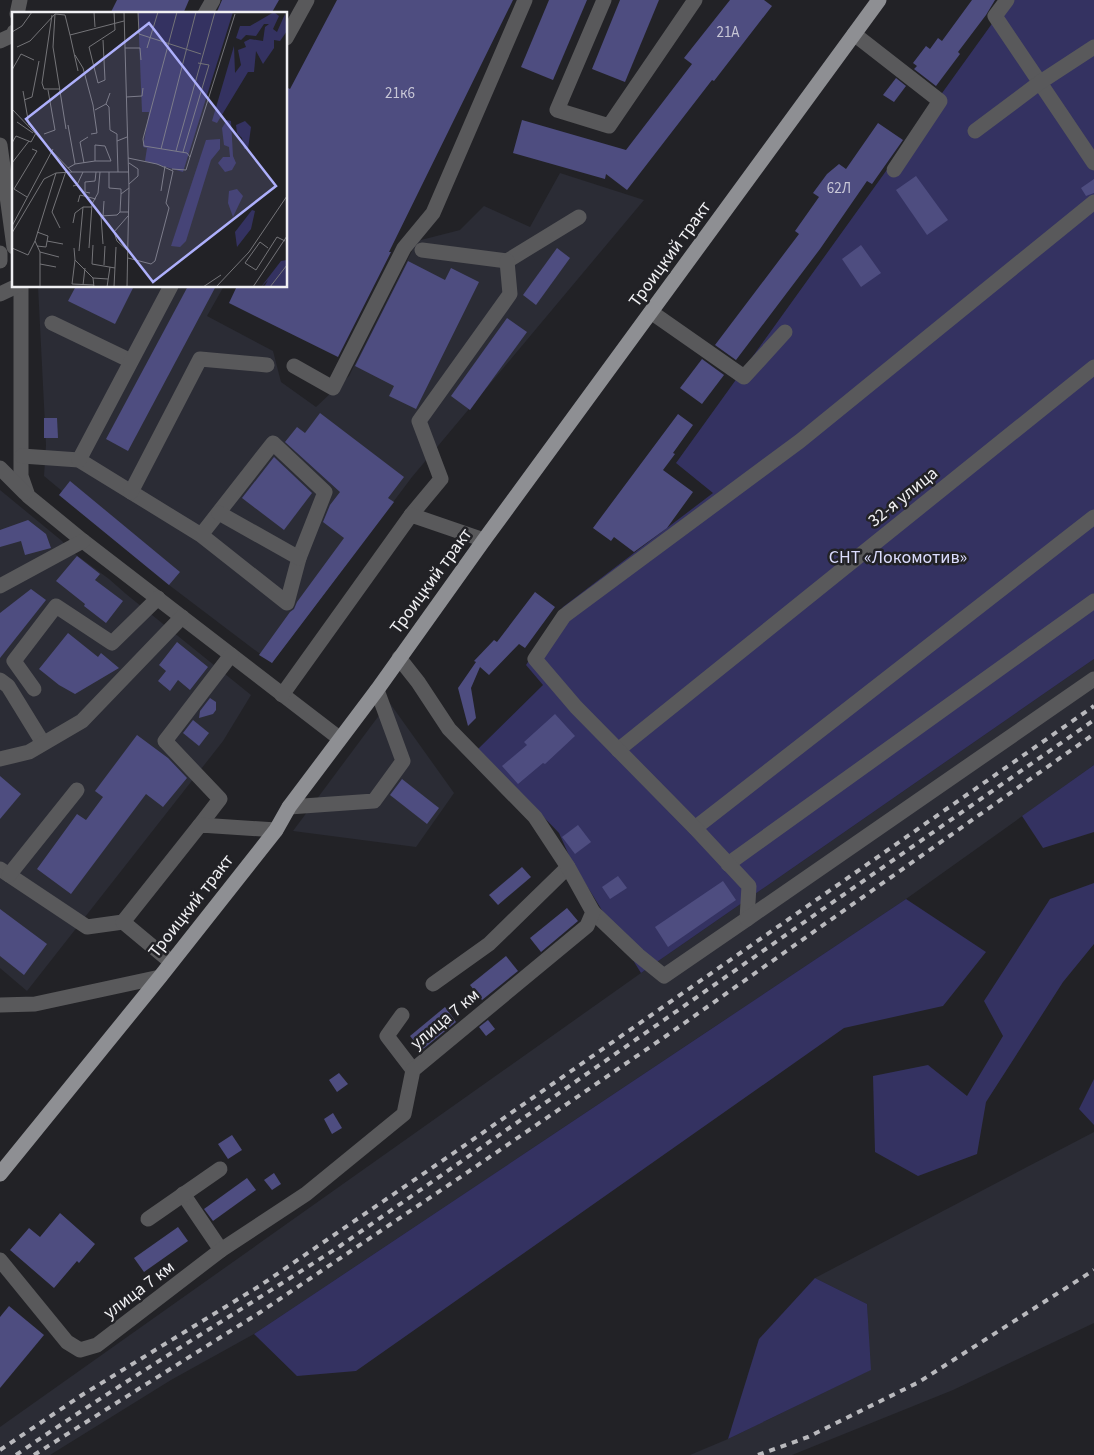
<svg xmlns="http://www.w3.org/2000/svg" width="1094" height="1455" font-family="'Source Sans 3',sans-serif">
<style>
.built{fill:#2b2c35}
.green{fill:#343261}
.building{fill:#4e4d80}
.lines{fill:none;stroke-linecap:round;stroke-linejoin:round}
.minor{stroke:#59595b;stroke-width:15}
.major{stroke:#8e8f93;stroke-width:15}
.rail{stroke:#b9b9bd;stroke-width:4;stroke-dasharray:6 6;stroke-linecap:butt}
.labels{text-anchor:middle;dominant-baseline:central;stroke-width:5;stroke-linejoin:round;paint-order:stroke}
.number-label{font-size:15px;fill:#c8c7d6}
.street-label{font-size:18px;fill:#f0f0f3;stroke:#222226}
.park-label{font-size:18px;fill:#dbdcfd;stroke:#222226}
.inset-road{fill:none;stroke:#747478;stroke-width:1}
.view{fill:#adaffb;fill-opacity:0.15;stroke:#adaffb;stroke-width:2.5}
.inset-edge{fill:none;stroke:#f0f0f3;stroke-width:2.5}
</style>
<rect width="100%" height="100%" fill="#222226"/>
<g class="built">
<polygon points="560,173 644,200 412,477 272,663 169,585 59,495 62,491 44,476 46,445 38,286 224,286 207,316 273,351 281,382 316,407 349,376 417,241 460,230 484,206 530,227"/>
<polygon points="0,490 62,541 71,551 109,579 126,594 251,695 223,741 27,991 0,968"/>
<polygon points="1094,659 1094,765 906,899 254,1334 171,1380 50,1455 0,1455 0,1427 641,973"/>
<polygon points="389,702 454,793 416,847 293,831"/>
<polygon points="1094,1132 1094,1323 953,1390 792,1455 690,1455 728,1439 870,1370 867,1304 815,1278"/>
</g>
<g class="green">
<polygon points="1009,0 1094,0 1094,659 641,973 572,862 559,833 478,749 543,685 526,665 563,607 713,493 676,463"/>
<polygon points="1094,765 1094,832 1043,848 1022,816"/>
<polygon points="1094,883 1094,944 1063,982 986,1102 977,1154 918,1176 875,1152 873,1076 928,1065 967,1096 1003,1036 984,1001 1050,899"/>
<polygon points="906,899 986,952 943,1006 844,1028 356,1371 297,1376 254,1334"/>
<polygon points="1094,1079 1094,1125 1079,1109"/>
<polygon points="815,1278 867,1304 871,1370 728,1439 759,1339"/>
</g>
<g class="building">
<polygon points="117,0 189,0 183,14 110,14"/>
<polygon points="222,0 279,0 271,14 216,14"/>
<polygon points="337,0 513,0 389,252 391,252 338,357 229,303 237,286 286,286 286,87 290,89"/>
<polygon points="549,0 587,0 553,80 521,67"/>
<polygon points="620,0 659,0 625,82 592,69"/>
<polygon points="730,0 764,0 772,6 714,81 712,80 627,190 606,174 605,179 513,153 522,120 626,150 692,64 684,58"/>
<polygon points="972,0 995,0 986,15 958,52 960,54 936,86 914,69 917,66 913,63 926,46 930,49 938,38 942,41"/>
<polygon points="896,78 906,86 894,102 883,95"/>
<polygon points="878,123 903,140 872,184 867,181 820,249 736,360 715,345 799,234 795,231 819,197 813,193 827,174 839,164 846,169"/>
<polygon points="916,176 948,220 927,235 896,190"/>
<polygon points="1094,179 1094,193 1086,196 1081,188"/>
<polygon points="861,245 881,273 861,287 842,259"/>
<polygon points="557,248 570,258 536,305 523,295"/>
<polygon points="408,261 445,280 451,268 479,282 416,409 389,396 394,386 355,366"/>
<polygon points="76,286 134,286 115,324 68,301"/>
<polygon points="188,286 216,286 128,451 106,439"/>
<polygon points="507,318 527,332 470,410 451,396"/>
<polygon points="702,359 724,375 702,404 680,388"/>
<polygon points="320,413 404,477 388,498 394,502 272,663 259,655 290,612 294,609 297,602 344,538 323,522 330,505 340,492 285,442 297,427 305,433"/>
<polygon points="678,414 693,425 673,453 675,454 663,470 693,492 667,528 634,552 614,537 611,541 593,528"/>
<polygon points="44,418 57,418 58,438 44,438"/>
<polygon points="274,457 312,493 284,530 242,498"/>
<polygon points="70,481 180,572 169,585 59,495"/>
<polygon points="28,520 46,534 51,548 25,555 21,541 0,547 0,530"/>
<polygon points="77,556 100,574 95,580 123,601 106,623 84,606 85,604 56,581"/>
<polygon points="31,589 46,600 0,658 0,613"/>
<polygon points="535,592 555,607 525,648 519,644 489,675 480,667 471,688 476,718 468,726 458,688 476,662 474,661 494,640 497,642"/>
<polygon points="68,633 98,657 101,653 119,668 75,694 59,685 39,669"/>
<polygon points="177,642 208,667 190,690 178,680 170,691 158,681 166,671 159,665"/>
<polygon points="210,698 216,702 216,710 213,714 199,718 200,711"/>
<polygon points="555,714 575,736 545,764 543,763 518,784 502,766 527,745 524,742"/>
<polygon points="193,720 209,733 199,746 183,733"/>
<polygon points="137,735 168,758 187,778 163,807 146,794 71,894 37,869 77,814 86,820 103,797 95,791"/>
<polygon points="0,776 21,794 0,819"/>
<polygon points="402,779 439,808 427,824 390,795"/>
<polygon points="578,825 591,842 575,854 562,837"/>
<polygon points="522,867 531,877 498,905 489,895"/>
<polygon points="618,876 627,888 610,899 602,887"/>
<polygon points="723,881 736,900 668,947 655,927"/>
<polygon points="567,908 578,921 541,952 530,938"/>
<polygon points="0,909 47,944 24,975 0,956"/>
<polygon points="506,956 518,971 482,1000 470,985"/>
<polygon points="445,1007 456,1022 422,1050 410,1036"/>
<polygon points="488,1020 495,1029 486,1036 479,1027"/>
<polygon points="339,1073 348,1084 337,1092 329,1080"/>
<polygon points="333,1113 342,1128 332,1134 324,1119"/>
<polygon points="232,1135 242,1150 228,1159 218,1144"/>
<polygon points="274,1173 281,1184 272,1190 264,1180"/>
<polygon points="247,1178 256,1190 213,1221 204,1209"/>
<polygon points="60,1213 95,1244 79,1263 77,1261 54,1288 10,1250 29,1228 40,1237"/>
<polygon points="178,1227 188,1241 144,1272 134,1258"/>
<polygon points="9,1306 44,1335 0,1388 0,1317"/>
</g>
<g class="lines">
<g class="minor">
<polyline points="604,0 557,110 609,126 695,0"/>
<polyline points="1007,0 995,16 1094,163"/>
<polyline points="17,14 20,0"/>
<polyline points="205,14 213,0"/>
<polyline points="854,34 940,101 894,170"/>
<polyline points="286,38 307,0"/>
<polyline points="0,41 13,35 14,32"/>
<polyline points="975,131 1039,83 1094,47"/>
<polyline points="0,145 14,247"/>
<polyline points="422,250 507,261 579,217"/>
<polyline points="0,253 0,261"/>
<polyline points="21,286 21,476 28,496 83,541 339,738"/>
<polyline points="0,294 17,286"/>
<polyline points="651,312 744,377 785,332"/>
<polyline points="52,323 131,361"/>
<polyline points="294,366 333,388 404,248 433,213 525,0"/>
<polyline points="22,456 79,460 201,535 273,443 325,492 299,558 287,603 201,535"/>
<polyline points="79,460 171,286"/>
<polyline points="0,468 25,493"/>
<polyline points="131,492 200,359 267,365"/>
<polyline points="219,513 299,558"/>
<polyline points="411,515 441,479 419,421 510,294 507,261"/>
<polyline points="0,586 83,541"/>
<polyline points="0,680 8,686 43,743"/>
<polyline points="34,689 14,661 56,606 112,643 158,598"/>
<polyline points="282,695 411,515 484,540"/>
<polyline points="618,750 1094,367"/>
<polyline points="0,759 29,752 82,721 182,617"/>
<polyline points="289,807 374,801 403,761 377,690"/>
<polyline points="200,825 220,799 165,741 231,655"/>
<polyline points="695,828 1094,517"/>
<polyline points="728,864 1094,601"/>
<polyline points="0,869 87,927 123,922"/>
<polyline points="9,875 77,790"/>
<polyline points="593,912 638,955 664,976 747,919 749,886 695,828 576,707 535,659 564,616 800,441 1094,202"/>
<polyline points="747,919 1094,679"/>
<polyline points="171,962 123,922 200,825 276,830"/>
<polyline points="433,984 489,944 568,867"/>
<polyline points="0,1005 35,1004 160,977"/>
<polyline points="402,1015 387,1036 413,1070"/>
<polyline points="183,1194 221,1250"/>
<polyline points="148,1219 220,1169"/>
<polyline points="0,1260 67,1342 80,1350 97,1345 221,1250 306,1194 404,1114 413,1070 587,926 593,912 568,867 535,817 449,729 418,682 399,658"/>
</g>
<polyline class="major" points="0,1174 160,977 276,830 289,807 377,690 484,540 879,0"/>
<g class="rail">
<polyline points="0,1450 82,1395 261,1285 458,1150 1094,706"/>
<path d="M16 1455C122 1382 232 1316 340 1246L1094 720"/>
<polyline points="34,1455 259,1313 462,1176 666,1036 1094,734"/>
<polyline points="758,1455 808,1437 919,1382 1094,1270"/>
</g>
</g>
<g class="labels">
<g class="number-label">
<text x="728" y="32">21А</text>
<text x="400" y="93">21к6</text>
<text x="839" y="188">62Л</text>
</g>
<g class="street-label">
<text transform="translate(670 254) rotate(-54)">Троицкий тракт</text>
<text transform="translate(903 497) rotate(-39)">32-я улица</text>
<text transform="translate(431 581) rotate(-54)">Троицкий тракт</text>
<text transform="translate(191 906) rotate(-52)">Троицкий тракт</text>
<text transform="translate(445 1019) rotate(-40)">улица 7 км</text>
<text transform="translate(139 1290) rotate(-37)">улица 7 км</text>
</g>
<g class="park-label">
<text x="898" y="557">СНТ «Локомотив»</text>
</g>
</g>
<g transform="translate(12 12)">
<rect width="275" height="275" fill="#222226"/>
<path d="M126 0H221L171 160 133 149 135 136 131 135 137 100H130ZM262 0 267 4 261 17 265 20 273 2 275 19 268 29 262 28V36L251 52 244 39 242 60H236L205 111 200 109 222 34 223 61 229 53 226 38 234 35 232 30 238 27 251 29 253 15 257 12H252L244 24 234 23 229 28 224 26 228 14H238ZM215 108 219 109 221 144 224 151 220 158 213 160 206 151 211 145H218L217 135 212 133 210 116ZM233 109 239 115 236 137H232L230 126 225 121 224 113ZM208 127V137L199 148 174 229 168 235 159 234 194 128ZM225 177 231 184 221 205 216 191 217 179ZM240 198 243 199 239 217 225 235 223 220ZM275 248V275H252L256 268 249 275 269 249Z" fill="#343261"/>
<path class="inset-road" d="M82 0 83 15M112 0 117 176 115 275M126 0 127 22 189 42M43 2 41 35 54 117M40 3 30 71 32 77H48M0 20 10 14 20 0M58 23 66 59M91 28 93 68 86 71 77 35 103 18 102 0M5 35 18 29 43 2 53 3 58 23 112 9M113 36H128L129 48M135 36 146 0M63 43 71 56 81 93 85 121 79 122M0 58 9 42 22 48M11 79 17 113M114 85 130 84 131 76M12 88 20 85 27 49M94 92 97 95 98 118 105 122V129M0 97 60 160H117M83 98 94 92 98 81M5 110 21 121M56 113 63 152M32 122 43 118 36 78M0 131 4 124 19 130 24 121M149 137 184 0M164 139 203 0M171 140 197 53 186 51M178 145 223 2M0 151 17 129M72 151 68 130 76 125M117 151 126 157V164L117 172M56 156 63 152 83 149V133L93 134 99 149H83M160 157 174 158 178 145 175 141 132 134 131 127 165 0M97 160V176L109 177V182M106 160 105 129 115 125M61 174 65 173 71 160M149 179 153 154M78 181 73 180V170L83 169 84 160M15 185 2 177 25 139 20 137M66 190 68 183 84 187M117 200H108L109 182 117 176M91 204 92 189M61 211 63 201 71 195M0 214 41 137M48 216 40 200 54 159M0 221 32 167 44 161M35 229 51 232M91 232 89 204 105 203 108 200M81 233 80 252 103 256M25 234 34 235 36 224 25 220M0 236 16 243 23 229M62 236 63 248 81 266 82 275M77 236 80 192 86 181 88 160M256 236 248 230 233 251 244 258 265 225 273 229M115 238 105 229 102 220 116 204M67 239 71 195H80M28 240 47 245M116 246 139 252 143 249 157 196 154 191 161 159 145 152 116 146M63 248 60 272 82 273M28 252 44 255M92 253 93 234M81 266 96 267M71 273 73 256M28 275V240L23 229 44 161 60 160M95 275 98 255M102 275 104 235M191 275 209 263M204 275 237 240 275 184M241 275 275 224M258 275 275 253"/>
<path class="view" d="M137 11 264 174 141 270 14 107Z"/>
<rect width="275" height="275" class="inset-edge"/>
</g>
</svg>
